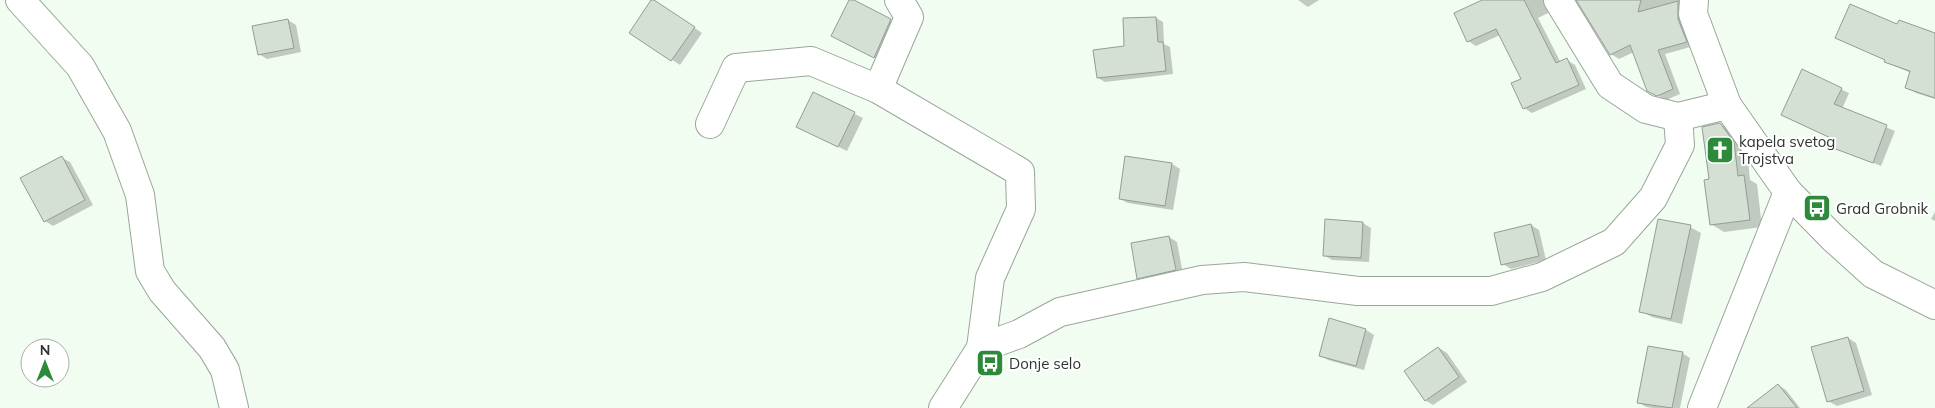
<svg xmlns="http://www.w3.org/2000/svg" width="1935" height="408" font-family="Mulish,sans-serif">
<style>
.shadow{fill:#0003}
.building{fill:#d5e0d5;stroke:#939d93}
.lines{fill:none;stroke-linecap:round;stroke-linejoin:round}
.minor-casing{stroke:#9ba69b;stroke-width:30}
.secondary-casing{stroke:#9ba69b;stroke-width:30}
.minor{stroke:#fff;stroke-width:28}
.secondary{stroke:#fff;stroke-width:28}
.labels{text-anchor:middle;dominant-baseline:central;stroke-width:4;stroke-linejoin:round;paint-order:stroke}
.poi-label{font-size:15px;fill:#303430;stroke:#fff;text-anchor:start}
</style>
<rect width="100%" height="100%" fill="#f1fdf1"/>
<g class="shadow">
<polygon points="851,0 898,25 883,62 841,40"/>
<polygon points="1298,0 1319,0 1308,7"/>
<polygon points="1485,0 1545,0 1550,12 1538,18 1561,63 1567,60 1575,65 1586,89 1532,113 1524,108 1523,79 1500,35 1476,46 1468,41"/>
<polygon points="1578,0 1688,0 1694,46 1665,54 1680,94 1666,100 1657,95 1634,52 1619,59 1611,54"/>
<polygon points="660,5 702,33 680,65 630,32"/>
<polygon points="1156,18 1163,22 1164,44 1170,47 1173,74 1105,82 1098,78"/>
<polygon points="288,20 296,25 301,52 267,59 259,54"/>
<polygon points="1898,26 1935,34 1935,99 1916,93 1906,87 1911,73 1885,62"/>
<polygon points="1802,71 1849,93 1842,109 1895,131 1881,166 1834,147 1837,141"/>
<polygon points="814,94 863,118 847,151 806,131"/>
<polygon points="1720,124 1733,132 1747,150 1750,180 1757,184 1762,227 1724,232 1711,224 1710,180"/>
<polygon points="62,158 70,162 93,205 53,226 45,221"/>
<polygon points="1172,164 1180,169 1173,210 1128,203 1120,199"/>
<polygon points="1935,212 1935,221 1931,219"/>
<polygon points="1326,220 1363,223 1371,228 1369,262 1332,260 1324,255"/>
<polygon points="1531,225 1539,230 1546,260 1511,269 1503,264"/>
<polygon points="1690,227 1701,233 1682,324 1652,317 1641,311"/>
<polygon points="1169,237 1177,242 1183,274 1147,282 1138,278"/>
<polygon points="1330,320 1366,330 1374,335 1364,370 1328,360 1320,355"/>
<polygon points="1848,338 1856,343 1872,395 1837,406 1828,401"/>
<polygon points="1439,348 1447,353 1467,382 1433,405 1425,400"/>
<polygon points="1682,353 1690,358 1680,408 1653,408 1646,407 1638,402"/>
<polygon points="1778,385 1786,390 1800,408 1749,408"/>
</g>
<g class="building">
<polygon points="651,0 654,0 695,27 671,61 629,33"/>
<polygon points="849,0 854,0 891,19 874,58 831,36"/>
<polygon points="1482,0 1524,0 1556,63 1567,58 1579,85 1523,109 1511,83 1521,79 1496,29 1467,42 1454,13"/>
<polygon points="1576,0 1641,0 1638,12 1678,1 1678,19 1687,42 1658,50 1673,89 1657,96 1647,91 1630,45 1610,55"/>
<polygon points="1850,4 1897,24 1899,20 1935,33 1935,98 1905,88 1910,71 1884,62 1885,60 1835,38"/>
<polygon points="1156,17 1158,42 1163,42 1166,71 1097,78 1093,50 1124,46 1123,18"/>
<polygon points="288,19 294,48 258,55 252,26"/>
<polygon points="1802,69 1842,88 1834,104 1887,125 1873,163 1833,148 1835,140 1781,115"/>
<polygon points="813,92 855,112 838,147 796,127"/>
<polygon points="1720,123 1734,142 1738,176 1744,175 1750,220 1710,225 1704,180 1709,179 1702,127"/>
<polygon points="62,156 85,200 44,222 20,178"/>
<polygon points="1125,156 1172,163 1165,206 1119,199"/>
<polygon points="1325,219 1363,222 1361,258 1323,256"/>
<polygon points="1658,219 1691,225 1671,319 1639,312"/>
<polygon points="1531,224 1539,256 1501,265 1494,233"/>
<polygon points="1169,236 1176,270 1137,279 1131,243"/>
<polygon points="1329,318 1366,329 1356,366 1319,356"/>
<polygon points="1848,337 1864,391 1827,402 1811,347"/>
<polygon points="1648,346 1683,352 1672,408 1637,403"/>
<polygon points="1438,347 1459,377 1425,401 1404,371"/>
<polygon points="1778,384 1797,408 1747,408"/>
</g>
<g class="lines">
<g class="minor-casing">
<g id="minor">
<polyline points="20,0 80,66 117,131 140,195 150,271 162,291 212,348 225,370 234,408"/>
<polyline points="899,0 909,17 878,89 1020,172 1021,209 990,278 981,348"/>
<polyline points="1558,0 1610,85 1646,109 1678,117 1727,105 1788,192 1702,408"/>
<polyline points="1694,0 1693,14 1727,105"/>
<polyline points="710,124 736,68 811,61 878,89"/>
<polyline points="943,408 981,348 1019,334 1060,312 1202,280 1244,277 1358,291 1491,291 1542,277 1614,242 1653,198 1680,145 1678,117"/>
</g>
</g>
<g class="secondary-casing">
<polyline id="secondary" points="1788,192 1833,238 1873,274 1935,305"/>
</g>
<use href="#minor" class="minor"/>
<use href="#secondary" class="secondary"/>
</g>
<defs>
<g id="church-square" transform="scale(1.4375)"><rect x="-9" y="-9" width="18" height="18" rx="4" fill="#2e8a3b" stroke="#fff"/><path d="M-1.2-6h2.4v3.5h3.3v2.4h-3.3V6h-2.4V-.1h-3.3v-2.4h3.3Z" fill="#fff"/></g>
<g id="bus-square" transform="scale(1.4375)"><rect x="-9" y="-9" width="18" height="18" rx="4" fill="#2e8a3b" stroke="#fff"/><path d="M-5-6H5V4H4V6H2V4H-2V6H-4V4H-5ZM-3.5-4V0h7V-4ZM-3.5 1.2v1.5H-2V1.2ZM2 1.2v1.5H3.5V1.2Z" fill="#fff"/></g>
</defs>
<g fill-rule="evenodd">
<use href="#church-square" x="1720" y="150"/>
<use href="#bus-square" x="1817" y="208"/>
<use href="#bus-square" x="990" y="363"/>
</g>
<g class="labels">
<g class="poi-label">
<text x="1739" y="141">kapela svetog<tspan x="1739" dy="17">Trojstva</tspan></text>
<text x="1836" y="208">Grad Grobnik</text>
<text x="1009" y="363">Donje selo</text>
</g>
</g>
<g transform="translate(45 363)"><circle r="24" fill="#ffffff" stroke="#acaeac"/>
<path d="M0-4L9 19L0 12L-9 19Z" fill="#2e8a3b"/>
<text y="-8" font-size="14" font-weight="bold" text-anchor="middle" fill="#303430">N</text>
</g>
</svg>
